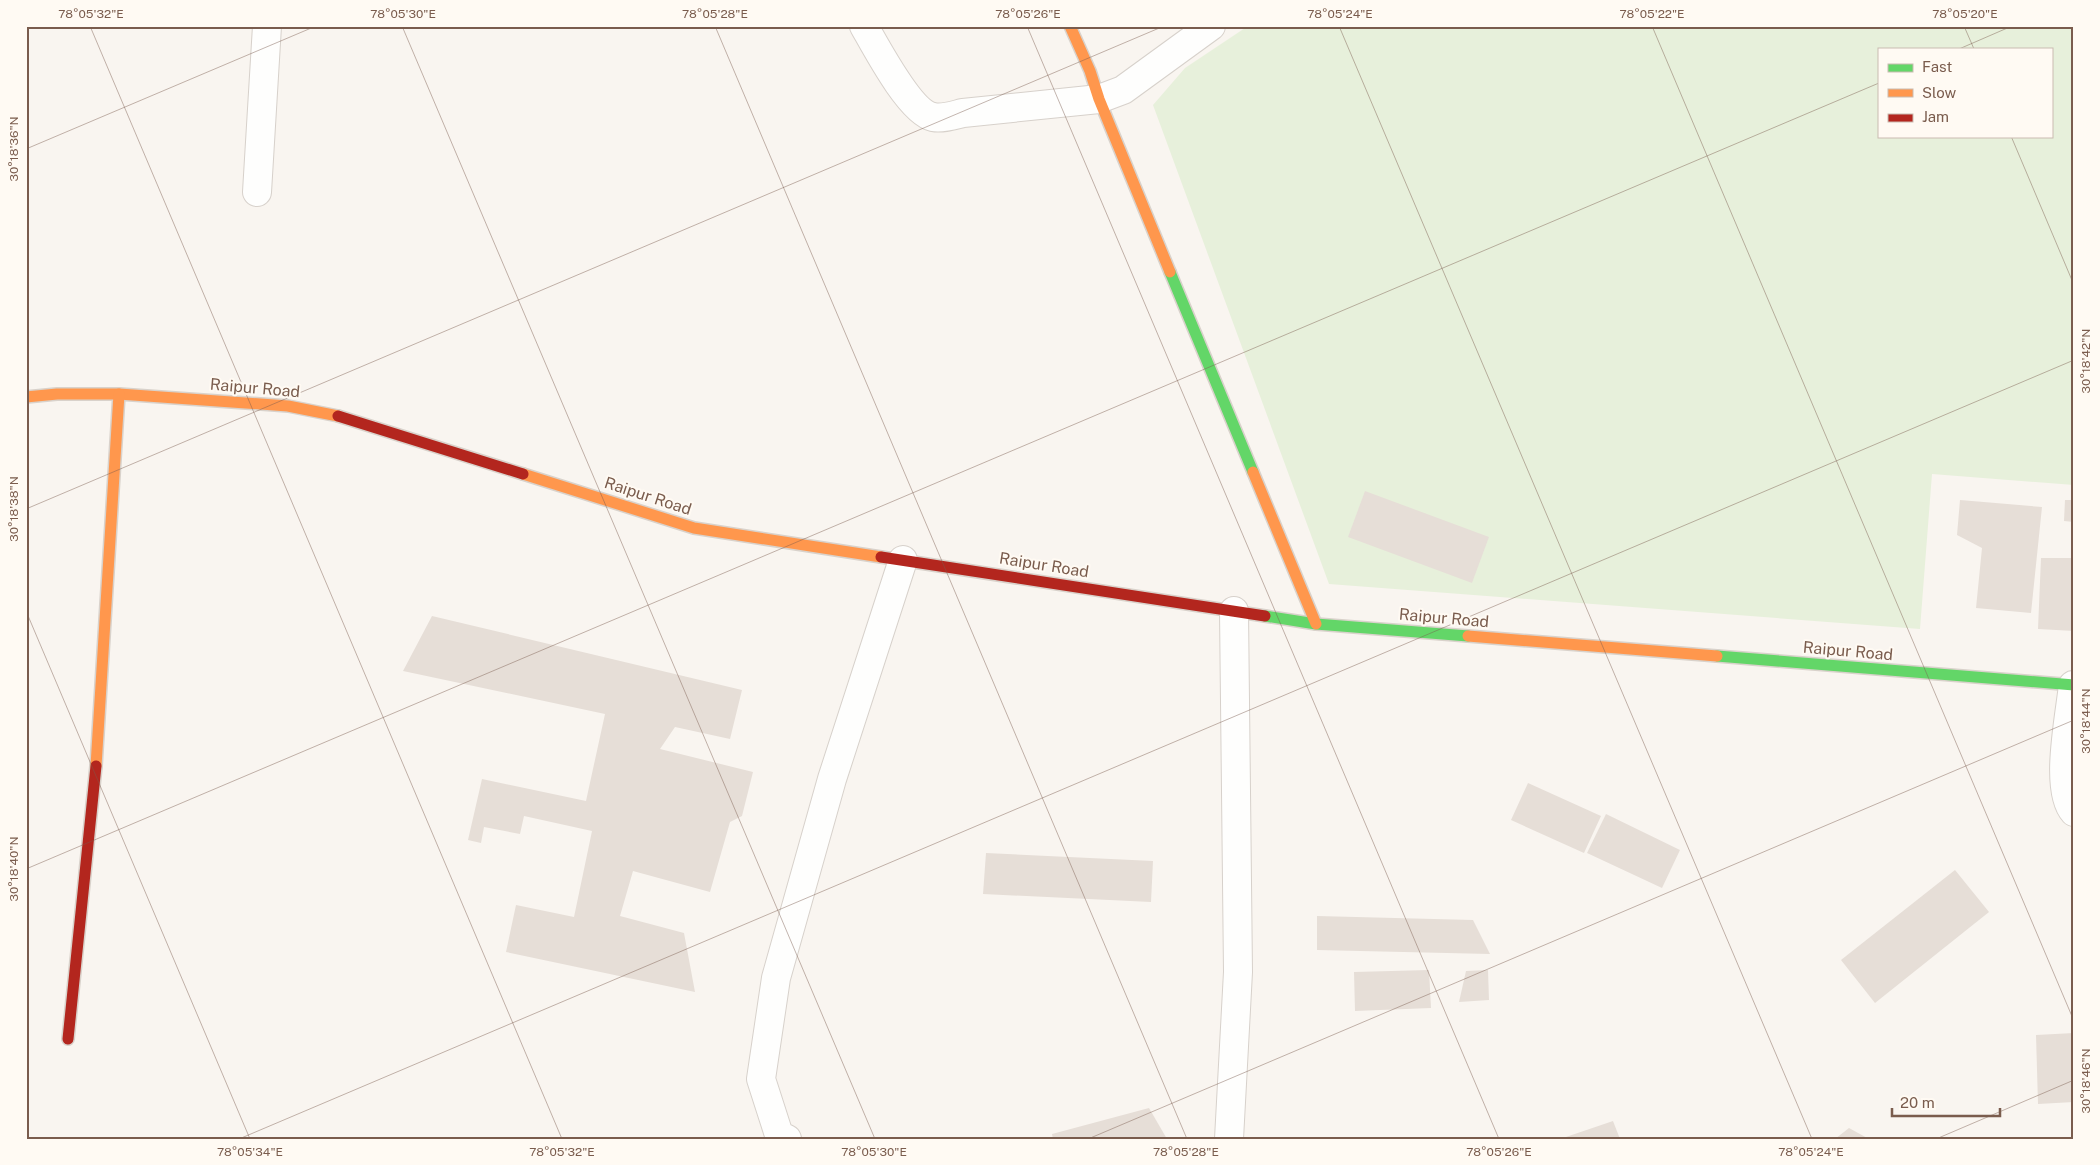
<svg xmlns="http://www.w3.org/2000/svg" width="2100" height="1165" font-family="'Public Sans',sans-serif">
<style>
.green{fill:#e7f0db;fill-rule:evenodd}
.building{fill:#e6ded7}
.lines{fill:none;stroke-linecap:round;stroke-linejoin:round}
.street-casing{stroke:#d7d1cb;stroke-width:30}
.fast-casing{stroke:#d9d2cb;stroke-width:14}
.slow-casing{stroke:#d9d2cb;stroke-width:14}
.jam-casing{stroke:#d9d2cb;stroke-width:14}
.street{stroke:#fefefd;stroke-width:28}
.fast{stroke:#63d668;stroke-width:11}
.slow{stroke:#ff974d;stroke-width:11}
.jam{stroke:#b3261e;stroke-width:11}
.ticks{fill:none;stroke:#7a5c4d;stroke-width:1;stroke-opacity:0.45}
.labels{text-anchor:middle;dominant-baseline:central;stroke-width:4;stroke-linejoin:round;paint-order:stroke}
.street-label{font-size:16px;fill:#7a5c4d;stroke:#fffaf3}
.neatline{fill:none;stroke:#7a5c4d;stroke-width:2}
.ticks-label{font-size:12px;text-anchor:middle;fill:#7a5c4d}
</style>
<rect width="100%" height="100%" fill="#f9f5f0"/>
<path class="green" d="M1248 26H2074V485L1932 474 1920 629 1329 584 1153 105 1185 68ZM1879 49H2051V136H1879Z"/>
<g class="building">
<polygon points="1365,491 1489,537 1472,583 1348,537"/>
<polygon points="1960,500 2042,507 2031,613 1976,608 1982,548 1957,535"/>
<polygon points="2065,500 2074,500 2074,522 2064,521"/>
<polygon points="2041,558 2074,558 2074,631 2038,629"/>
<polygon points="432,616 742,690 730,739 675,727 660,749 753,772 742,816 730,822 710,892 633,871 620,916 684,933 695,992 506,952 516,905 574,917 592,831 524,816 520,834 484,827 481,843 468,840 482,779 586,801 605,714 403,671"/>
<polygon points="1528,783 1601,816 1584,853 1511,820"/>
<polygon points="1606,814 1680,850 1662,888 1587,853"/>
<polygon points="986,853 1153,861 1151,902 983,894"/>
<polygon points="1955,870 1989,912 1875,1003 1841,960"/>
<polygon points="1317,916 1473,920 1490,954 1317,950"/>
<polygon points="1429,970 1431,1008 1355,1011 1354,972"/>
<polygon points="1488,970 1489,1000 1459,1002 1466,971"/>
<polygon points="2074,1033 2074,1102 2038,1104 2036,1035"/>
<polygon points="1149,1108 1167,1139 1053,1139 1052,1134"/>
<polygon points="1613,1121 1620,1139 1563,1139 1563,1138"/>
<polygon points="1849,1128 1869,1139 1835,1139"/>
</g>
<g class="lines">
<g class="street-casing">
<g id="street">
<path d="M864 26C876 47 910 112 933 117 943 119 954 115 963 113L1099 99 1123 90 1211 26"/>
<polyline points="257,192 267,26"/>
<path d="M2073 685C2070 715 2054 790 2074 812"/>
<polyline points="787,1139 779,1135 761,1079 776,978 832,779 903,560"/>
<polyline points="1229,1139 1238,972 1234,611"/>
</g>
</g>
<g class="fast-casing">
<g id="fast">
<polyline points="1170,272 1253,472"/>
<polyline points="1265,616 1316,624 1468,636"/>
<polyline points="1717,656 2074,685"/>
</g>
</g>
<g class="slow-casing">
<g id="slow">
<polyline points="1070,26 1090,71 1099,99 1170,272"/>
<polyline points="26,397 57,394 119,394 288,406 338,416"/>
<polyline points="1253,472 1316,624"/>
<polyline points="523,474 694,528 881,557"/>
<polyline points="1468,636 1717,656"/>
<polyline points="96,766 119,394"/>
</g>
</g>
<g class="jam-casing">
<g id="jam">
<polyline points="338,416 523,474"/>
<polyline points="881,557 1265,616"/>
<polyline points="68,1039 96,766"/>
</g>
</g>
<use href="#street" class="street"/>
<use href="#fast" class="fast"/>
<use href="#slow" class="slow"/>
<use href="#jam" class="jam"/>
</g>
<path class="ticks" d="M90 26 562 1139M402 26 875 1139M715 26 1187 1139M1027 26 1499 1139M1339 26 1812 1139M1652 26 2074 1021M1964 26 1974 49M1959 49 2012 26M2011 136 2074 285M26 149 316 26M26 509 1164 26M26 611 250 1139M26 869 1879 83M239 1139 2074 360M1088 1139 2074 720M1936 1139 2074 1080"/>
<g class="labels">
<g class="street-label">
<text transform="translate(255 388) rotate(5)">Raipur Road</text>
<text transform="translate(648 496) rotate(18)">Raipur Road</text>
<text transform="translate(1044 565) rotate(9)">Raipur Road</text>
<text transform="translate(1444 618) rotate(5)">Raipur Road</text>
<text transform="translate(1848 651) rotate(5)">Raipur Road</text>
</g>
</g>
<rect width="2100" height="1165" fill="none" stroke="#fffaf3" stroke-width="55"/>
<rect x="1878" y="48" width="175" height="90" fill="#fffaf3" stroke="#cabbb1"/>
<rect x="1888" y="64" width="25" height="8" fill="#63d668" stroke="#cabbb1"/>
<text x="1922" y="72" font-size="15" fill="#7a5c4d">Fast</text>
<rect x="1888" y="89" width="25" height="8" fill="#ff974d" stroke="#cabbb1"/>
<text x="1922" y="98" font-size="15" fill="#7a5c4d">Slow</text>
<rect x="1888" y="114" width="25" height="8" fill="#b3261e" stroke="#cabbb1"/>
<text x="1922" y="122" font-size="15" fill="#7a5c4d">Jam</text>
<path d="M1892 1108v8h108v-8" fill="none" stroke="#7a5c4d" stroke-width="2.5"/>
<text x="1900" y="1108" font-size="15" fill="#7a5c4d" stroke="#fffaf3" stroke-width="4" paint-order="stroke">20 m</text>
<rect x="28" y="28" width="2044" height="1110" class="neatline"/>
<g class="ticks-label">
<text x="91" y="18">78°05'32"E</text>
<text x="403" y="18">78°05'30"E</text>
<text x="715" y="18">78°05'28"E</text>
<text x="1028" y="18">78°05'26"E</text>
<text x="1340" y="18">78°05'24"E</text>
<text x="1652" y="18">78°05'22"E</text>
<text x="1965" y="18">78°05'20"E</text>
<text transform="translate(14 149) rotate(-90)" y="4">30°18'36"N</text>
<text transform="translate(2086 361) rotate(-90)" y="4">30°18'42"N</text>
<text transform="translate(14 509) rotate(-90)" y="4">30°18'38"N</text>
<text transform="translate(2086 721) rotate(-90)" y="4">30°18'44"N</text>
<text transform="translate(14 869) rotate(-90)" y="4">30°18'40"N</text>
<text transform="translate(2086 1081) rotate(-90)" y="4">30°18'46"N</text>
<text x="250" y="1156">78°05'34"E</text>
<text x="562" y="1156">78°05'32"E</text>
<text x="874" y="1156">78°05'30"E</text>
<text x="1186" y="1156">78°05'28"E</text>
<text x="1499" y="1156">78°05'26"E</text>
<text x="1811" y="1156">78°05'24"E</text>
</g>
</svg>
